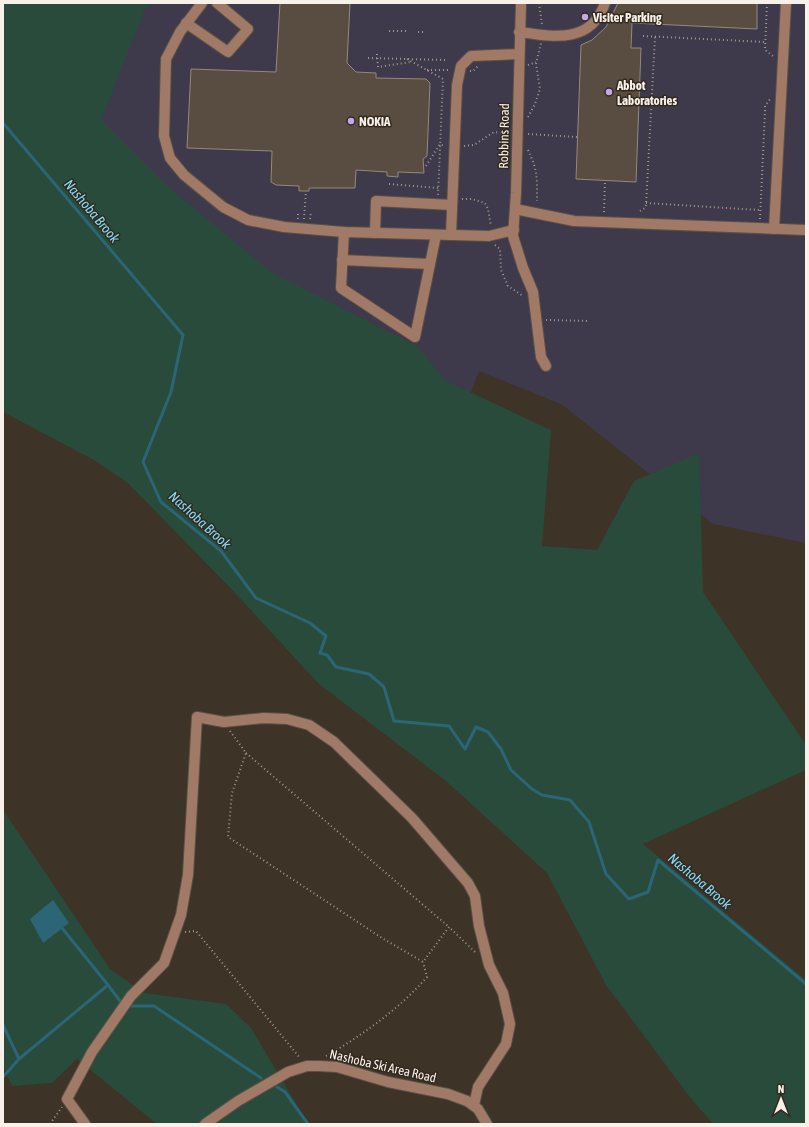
<svg xmlns="http://www.w3.org/2000/svg" width="809" height="1127" font-family="'Asap Condensed',sans-serif">
<style>
.commercial{fill:#3f3a4b}
.green{fill:#294b3c}
.water{fill:#2c6575}
.lines{fill:none;stroke-linecap:round;stroke-linejoin:round}
.stream{stroke:#2c6575;stroke-width:3}
.building{fill:#584d40;stroke:#94897b}
.minor-casing{stroke:#5b5146;stroke-width:12}
.path{stroke:#a0988e;stroke-width:2;stroke-dasharray:1 3;stroke-linecap:butt}
.minor{stroke:#a17a67;stroke-width:10}
.poi-dot{fill:#c6a6f0;stroke:#33291e;stroke-width:1.5}
.labels{text-anchor:middle;dominant-baseline:central;stroke-width:3;stroke-linejoin:round;paint-order:stroke}
.poi-label{font-size:13px;font-weight:bold;fill:#f8f1e9;stroke:#33291e;text-anchor:start}
.street-label{font-size:13px;fill:#f8f1e9;stroke:#33291e}
.water-label{font-size:14px;font-style:italic;fill:#82dcf8;stroke:#33291e}
</style>
<rect width="100%" height="100%" fill="#3d3327"/>
<polygon class="commercial" points="3,3 806,3 806,543 713,524 561,404 479,371 462,415 342,489"/>
<g class="green">
<polygon points="3,3 152,3 145,9 101,120 168,187 271,272 418,347 446,381 551,430 542,546 597,550 634,481 699,453 703,592 806,745 806,770 643,844 806,980 806,1124 713,1124 689,1096 606,985 547,873 446,781 319,684 237,595 129,484 94,460 3,412"/>
<polygon points="3,810 110,969 144,993 226,1004 251,1028 308,1124 157,1124 77,1059 52,1083 12,1086 3,1067"/>
</g>
<polygon class="water" points="53,900 69,923 43,943 30,919"/>
<g class="lines">
<g class="stream">
<polyline points="3,123 183,335 171,392 143,462 161,502 221,551 256,598 310,623 326,636 320,653 327,655 336,667 369,674 384,687 394,721 449,726 465,749 476,727 488,732 501,749 511,770 532,789 542,795 570,800 589,822 606,874 629,899 648,892 658,860 806,984"/>
<polyline points="62,928 108,985"/>
<polyline points="128,1006 154,1006 261,1078"/>
<polyline points="3,1025 19,1059 108,985 123,1005"/>
<polyline points="3,1077 19,1059"/>
<polyline points="277,1087 285,1092 308,1124"/>
</g>
</g>
<g class="building">
<polygon points="280,3 350,3 347,63 356,72 376,73 376,78 426,79 430,83 427,156 423,159 424,173 398,172 398,177 387,176 387,172 356,170 355,188 309,188 309,191 299,191 299,186 276,185 271,182 272,151 187,148 191,69 276,72"/>
<polygon points="618,3 757,3 757,29 632,23 631,48 641,48 636,182 576,179 581,45 592,40 606,27"/>
</g>
<g class="lines">
<g class="minor-casing">
<g id="minor">
<polyline points="202,3 180,32 166,59 164,136 170,158 184,175 223,207 248,220 284,227 344,232 489,236 514,230"/>
<polyline points="521,3 516,193 513,236 523,268 533,292 541,357 546,366"/>
<polyline points="186,23 228,52 248,29 217,3"/>
<path d="M519 32C554 37 591 44 605 3"/>
<polyline points="515,209 574,221 806,230"/>
<polyline points="774,229 786,3"/>
<polyline points="344,232 341,288 415,337 436,235"/>
<polyline points="375,233 376,201 452,205"/>
<polyline points="451,235 457,85 461,66 471,56 519,54"/>
<polyline points="342,260 430,264"/>
<polyline points="85,1124 67,1099 92,1052 131,996 164,963 181,915 188,875 197,717 224,722 264,718 287,719 309,725 334,742 412,818 468,883 475,896 479,926 489,965 503,993 510,1024 506,1044 478,1087 474,1105"/>
<polyline points="205,1124 238,1101 288,1072 307,1066 319,1066 337,1067 388,1082 448,1094 467,1101 478,1109 487,1124"/>
</g>
</g>
<g class="path">
<polyline points="539,3 542,25"/>
<polyline points="767,3 765,50 773,56"/>
<polyline points="389,31 407,31"/>
<polyline points="418,32 426,32"/>
<polyline points="643,36 765,42"/>
<polyline points="377,54 378,67 411,62"/>
<polyline points="368,58 445,60"/>
<polyline points="407,59 443,79 438,195"/>
<polyline points="528,65 536,62"/>
<polyline points="427,70 451,70"/>
<polyline points="470,71 473,71 479,65"/>
<polyline points="528,117 535,104 540,89 536,64 541,43"/>
<polyline points="528,134 578,137"/>
<polyline points="464,146 474,145 494,132 508,133"/>
<path d="M528 150C538 171 537 178 537 201"/>
<polyline points="426,166 440,144 444,146"/>
<polyline points="389,184 438,188"/>
<polyline points="462,199 472,199 485,203 488,209 491,226"/>
<polyline points="646,203 760,210"/>
<polyline points="640,211 645,208 646,205 655,37"/>
<polyline points="604,212 605,181"/>
<polyline points="298,219 298,212"/>
<polyline points="304,219 306,191"/>
<polyline points="310,219 311,212"/>
<polyline points="760,219 765,111 765,106 771,98"/>
<polyline points="495,245 500,249 501,270 508,286 523,296"/>
<polyline points="546,320 590,321"/>
<polyline points="230,731 246,753 232,793 228,837 382,938 423,962 449,927 475,952"/>
<polyline points="246,753 449,927"/>
<polyline points="185,932 196,931 300,1058"/>
<path d="M326 1056C363 1035 399 1009 427 977L423 962"/>
<polyline points="50,1124 62,1107"/>
</g>
<use href="#minor" class="minor"/>
</g>
<g class="poi-dot">
<circle cx="585" cy="17" r="4"/>
<circle cx="609" cy="92" r="4"/>
<circle cx="351" cy="121" r="4"/>
</g>
<g class="labels">
<g class="poi-label">
<text x="593" y="17">Visiter Parking</text>
<text x="617" y="85">Abbot<tspan x="617" dy="15">Laboratories</tspan></text>
<text x="359" y="121">NOKIA</text>
</g>
<g class="street-label">
<text transform="translate(504 136) rotate(-89)">Robbins Road</text>
<text transform="translate(383 1066) rotate(13)">Nashoba Ski Area Road</text>
</g>
<g class="water-label">
<text transform="translate(92 211) rotate(50)">Nashoba Brook</text>
<text transform="translate(200 520) rotate(42)">Nashoba Brook</text>
<text transform="translate(700 881) rotate(40)">Nashoba Brook</text>
</g>
</g>
<rect width="809" height="1127" fill="none" stroke="#f8f1e9" stroke-width="8"/>
<g transform="translate(781 1099)" stroke="#33291e" stroke-width="3" paint-order="stroke">
<path d="M0-3L7 15L0 10L-7 15Z" fill="#f8f1e9"/>
<text y="-6" font-size="11" font-weight="bold" text-anchor="middle" fill="#f8f1e9">N</text>
</g>
</svg>
